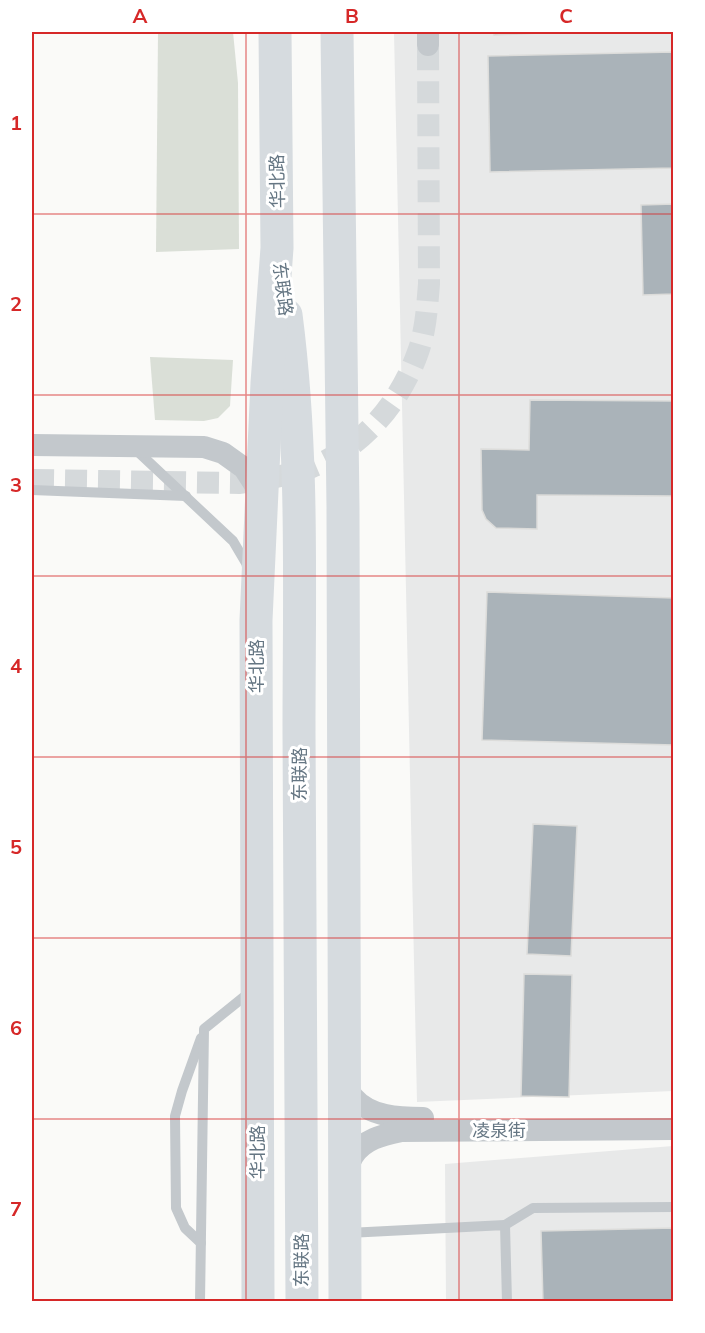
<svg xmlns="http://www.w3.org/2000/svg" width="705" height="1333" font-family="Mulish,'Noto Sans SC',sans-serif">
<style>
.built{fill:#e8e9e9}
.green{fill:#dadfd7}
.building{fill:#aab3b9;stroke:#dcdcda;stroke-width:1.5}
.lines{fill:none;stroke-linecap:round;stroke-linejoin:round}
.minor-tunnel{stroke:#d5d9db;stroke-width:22;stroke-dasharray:22 11;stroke-linecap:butt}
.service{stroke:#c3c8cc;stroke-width:10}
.minor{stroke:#c3c8cc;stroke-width:22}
.trunk{stroke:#d6dbdf;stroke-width:33}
.grid{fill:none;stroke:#d62828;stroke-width:1.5;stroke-opacity:0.55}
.labels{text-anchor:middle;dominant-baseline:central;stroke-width:6;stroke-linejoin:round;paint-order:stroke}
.street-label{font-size:18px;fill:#657683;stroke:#fff}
.neatline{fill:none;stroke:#d62828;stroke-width:2}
.grid-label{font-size:20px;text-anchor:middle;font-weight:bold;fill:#d62828}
</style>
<rect width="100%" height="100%" fill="#fafaf8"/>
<g class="built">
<polygon points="394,32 673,32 673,1091 417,1102"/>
<polygon points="673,1146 673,1301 446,1301 445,1164"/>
</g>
<g class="green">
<polygon points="158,32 233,32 238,83 239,249 156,252"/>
<polygon points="150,357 233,360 230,406 218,418 204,421 155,420"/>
</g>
<g class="building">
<polygon points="494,32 563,32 494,35"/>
<polygon points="674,52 674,168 490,172 488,56"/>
<polygon points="674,204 674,294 643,295 641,205"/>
<polygon points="530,400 674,401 674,496 537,495 537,529 496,528 486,519 482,510 481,449 529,450"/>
<polygon points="487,592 674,598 674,745 482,740"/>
<polygon points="533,824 577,826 571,956 527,954"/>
<polygon points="524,974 572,975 569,1097 521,1096"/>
<polygon points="674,1228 674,1302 543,1302 541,1231"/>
</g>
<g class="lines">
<path class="minor-tunnel" d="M32 480 240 483C264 479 289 476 312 467 363 447 400 403 418 352 426 330 427 307 429 284L428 45"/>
<g class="service">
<polyline points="135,449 233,541 246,563 248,570"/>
<polyline points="32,490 186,496"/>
<polyline points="505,1225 533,1208 674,1207"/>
<polyline points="348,1233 505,1225 507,1302"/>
<polyline points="201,1243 185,1228 176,1208 175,1116 182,1091 201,1038"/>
<polyline points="200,1302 204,1029 250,992"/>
</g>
<g class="minor">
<polyline points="428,45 428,32"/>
<polyline points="32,445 204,447 223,453 244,468 255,485 258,500"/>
<path d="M344 1080C347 1085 349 1092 353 1097 370 1117 399 1118 423 1118"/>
<path d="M345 1174C348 1168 350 1161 353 1156 364 1139 383 1135 401 1131L674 1129"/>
</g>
<g class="trunk">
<polyline points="337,32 343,508 345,1302"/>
<path d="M286 315C304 453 299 593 299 731 299 921 301 1111 302 1302"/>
<polyline points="258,1302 256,620 267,383 277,248 275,32"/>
</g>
</g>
<path class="grid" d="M246 32V1302M459 32V1302M32 214H674M32 395H674M32 576H674M32 757H674M32 938H674M32 1119H674"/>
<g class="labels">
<g class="street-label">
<text transform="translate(277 181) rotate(-91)">华北路</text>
<text transform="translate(283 289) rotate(83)">东联路</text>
<text transform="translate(256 666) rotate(-90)">华北路</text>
<text transform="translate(299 774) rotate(-90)">东联路</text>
<text x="499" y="1130">凌泉街</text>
<text transform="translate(257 1152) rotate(-90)">华北路</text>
<text transform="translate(301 1260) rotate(-90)">东联路</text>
</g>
</g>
<rect width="705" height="1333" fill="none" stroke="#ffffff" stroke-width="66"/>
<rect x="33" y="33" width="639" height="1267" class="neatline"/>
<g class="grid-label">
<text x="140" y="23">A</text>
<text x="352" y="23">B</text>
<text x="566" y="23">C</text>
<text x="16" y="130">1</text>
<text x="16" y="311">2</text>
<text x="16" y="492">3</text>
<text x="16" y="673">4</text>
<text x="16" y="854">5</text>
<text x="16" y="1035">6</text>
<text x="16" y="1216">7</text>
</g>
</svg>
